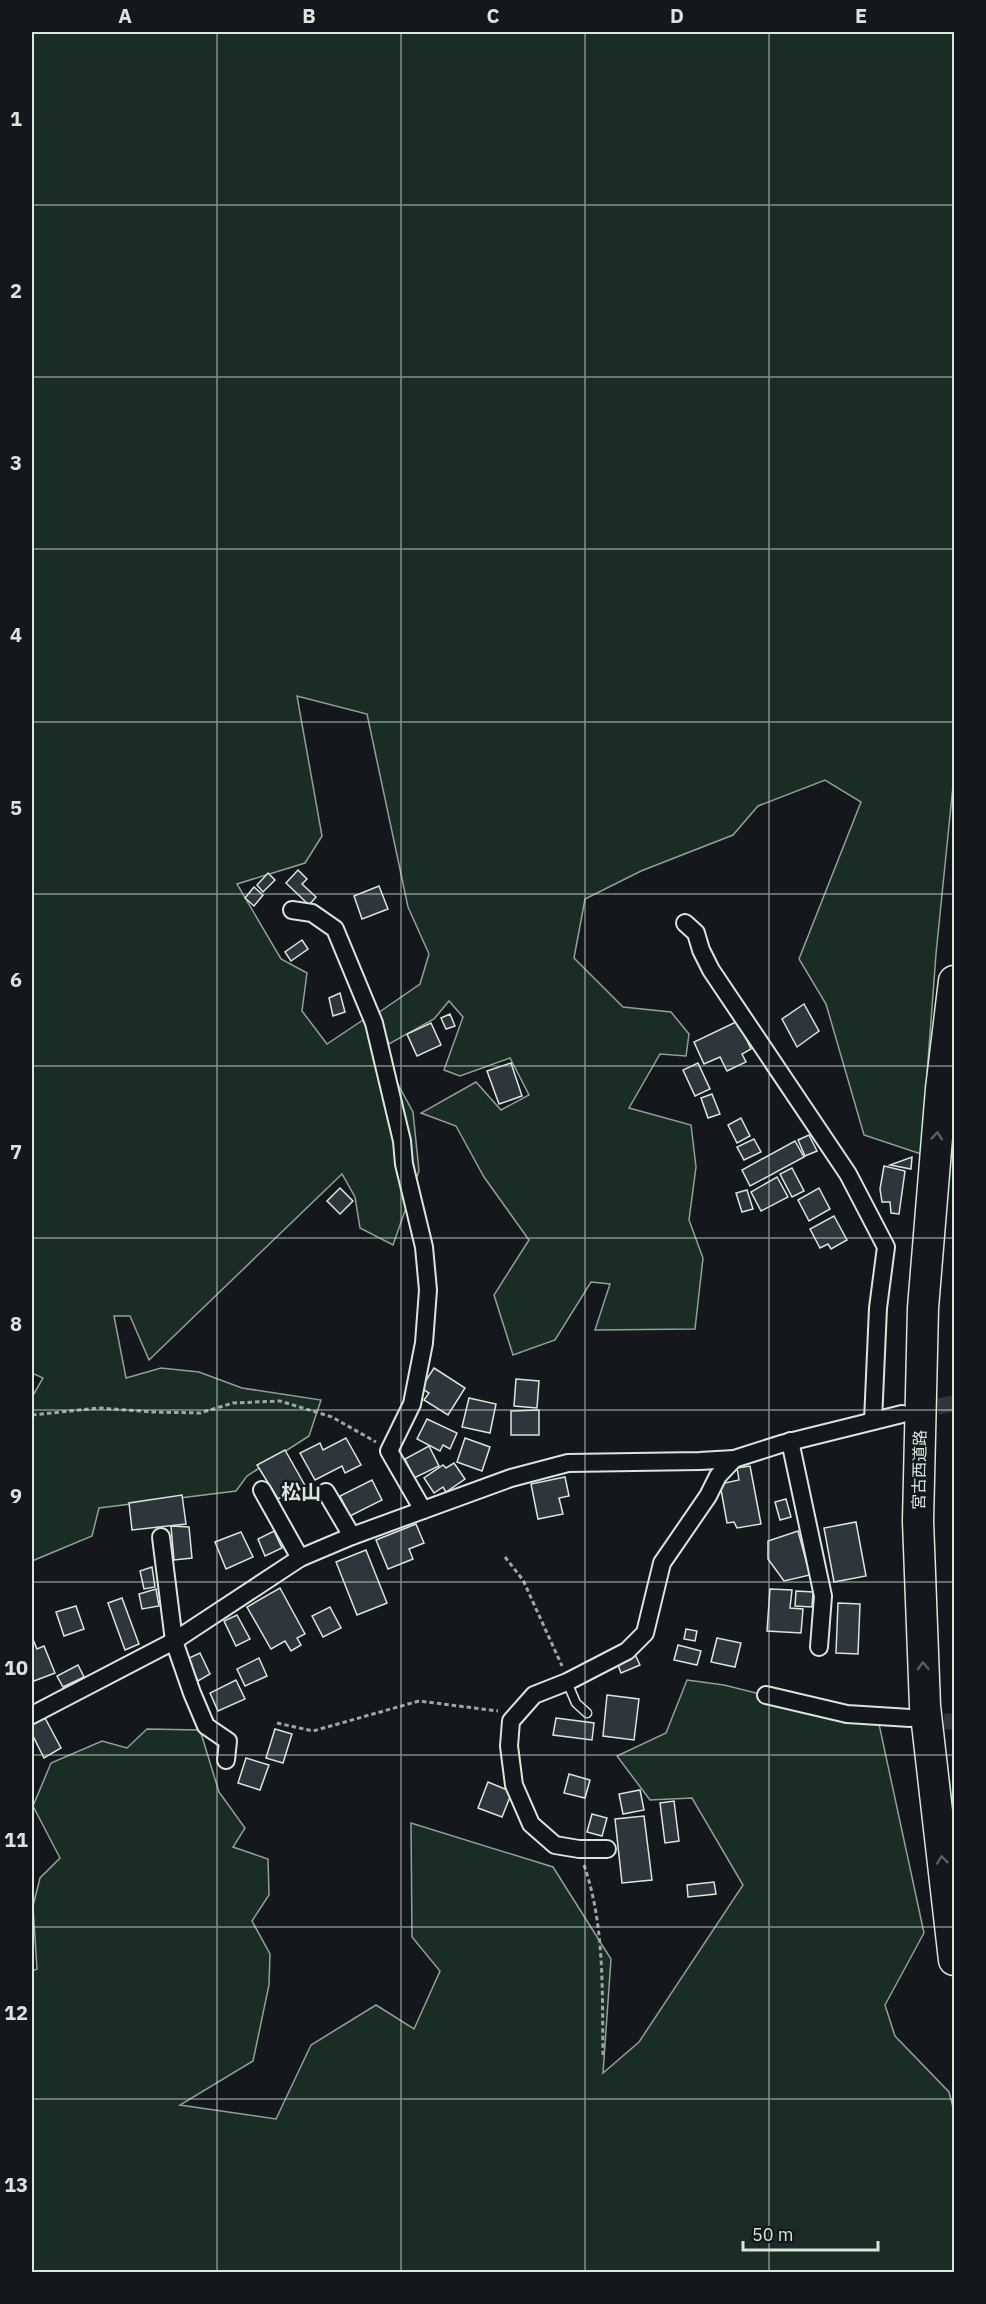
<svg xmlns="http://www.w3.org/2000/svg" width="986" height="2304" font-family="'IBM Plex Sans','Noto Sans JP',sans-serif">
<style>
.green{fill:#1a2d24;stroke:#939e99;stroke-width:1.5}
.building{fill:#2c363c;stroke:#d8e6dc;stroke-width:1.5}
.lines{fill:none;stroke-linecap:round;stroke-linejoin:round}
.street-tunnel{stroke:#313739;stroke-width:16;stroke-dasharray:16 8;stroke-linecap:butt}
.lane-casing{stroke:#d8e6dc;stroke-width:11}
.street-casing{stroke:#d8e6dc;stroke-width:20}
.highway-casing{stroke:#d8e6dc;stroke-width:33}
.path{stroke:#9da8a2;stroke-width:3;stroke-dasharray:4.5 3;stroke-linecap:butt}
.lane{stroke:#14181c;stroke-width:8}
.street{stroke:#14181c;stroke-width:16}
.highway{stroke:#14181c;stroke-width:30}
.oneway{stroke:#59605f}
.grid{fill:none;stroke:#d8e6dc;stroke-width:1.5;stroke-opacity:0.55}
.labels{text-anchor:middle;dominant-baseline:central;stroke-width:4.5;stroke-linejoin:round;paint-order:stroke}
.street-label{font-size:16px;fill:#d8e6dc;stroke:#14181c}
.quarter-label{font-size:20px;font-weight:bold;fill:#d8e6dc;stroke:#14181c}
.neatline{fill:none;stroke:#d8e6dc;stroke-width:2}
.grid-label{font-size:20px;text-anchor:middle;font-weight:bold;fill:#d8e6dc}
</style>
<rect width="100%" height="100%" fill="#14181c"/>
<g class="green">
<polygon points="32,32 954,32 954,776 936,954 921,1154 864,1135 826,1004 799,959 861,802 825,780 758,806 733,835 641,871 585,899 574,958 623,1007 671,1012 689,1034 686,1056 660,1054 629,1108 691,1125 696,1167 689,1220 703,1258 695,1329 595,1330 610,1284 591,1282 555,1340 513,1355 494,1295 529,1240 484,1177 456,1126 421,1113 476,1082 501,1110 529,1095 510,1058 460,1076 444,1070 463,1017 449,1001 434,1019 389,1044 378,1013 420,984 429,954 408,907 367,714 297,696 322,836 305,863 237,884 281,959 307,973 302,1011 327,1044 363,1020 413,1112 419,1171 393,1245 360,1228 355,1197 342,1174 149,1360 130,1316 114,1316 126,1378 161,1368 199,1372 242,1388 321,1400 309,1436 247,1476 236,1491 99,1508 92,1536 32,1561 32,1397 43,1378 32,1373"/>
<polygon points="687,1680 724,1685 879,1724 924,1933 885,2005 895,2036 949,2092 954,2111 954,2272 32,2272 32,1971 37,1969 33,1906 40,1878 60,1858 33,1806 51,1763 102,1741 127,1748 147,1729 200,1730 219,1792 245,1828 233,1847 268,1859 269,1895 252,1921 270,1954 269,1985 253,2061 180,2105 276,2119 311,2045 376,2005 414,2029 440,1971 412,1937 411,1823 553,1867 611,1959 603,2073 639,2042 743,1885 692,1798 650,1800 617,1756 666,1733"/>
</g>
<g class="building">
<polygon points="298,870 307,879 302,884 316,897 309,905 286,883"/>
<polygon points="268,873 275,880 263,892 257,885"/>
<polygon points="379,886 388,909 362,919 354,896"/>
<polygon points="254,887 263,895 254,906 245,898"/>
<polygon points="302,940 308,949 291,961 285,952"/>
<polygon points="340,993 345,1012 333,1016 329,998"/>
<polygon points="804,1004 819,1031 797,1047 782,1019"/>
<polygon points="450,1014 455,1026 446,1029 441,1018"/>
<polygon points="738,1021 751,1049 742,1054 746,1062 727,1071 720,1057 704,1064 694,1042"/>
<polygon points="431,1023 441,1045 417,1056 407,1034"/>
<polygon points="511,1063 522,1096 499,1104 487,1071"/>
<polygon points="698,1063 710,1089 695,1096 683,1070"/>
<polygon points="712,1094 720,1114 708,1118 701,1098"/>
<polygon points="741,1118 750,1136 737,1143 728,1125"/>
<polygon points="809,1135 817,1151 805,1156 798,1140"/>
<polygon points="754,1139 761,1152 744,1160 737,1147"/>
<polygon points="795,1141 804,1157 750,1186 742,1170"/>
<polygon points="912,1157 911,1169 890,1165"/>
<polygon points="884,1166 905,1171 899,1214 891,1213 890,1202 882,1202 880,1189"/>
<polygon points="792,1168 804,1191 792,1197 780,1174"/>
<polygon points="777,1177 788,1197 761,1211 751,1192"/>
<polygon points="340,1188 353,1201 340,1214 327,1201"/>
<polygon points="819,1188 830,1209 809,1221 798,1200"/>
<polygon points="747,1190 753,1209 742,1212 736,1193"/>
<polygon points="834,1216 847,1240 831,1249 828,1244 820,1248 810,1229"/>
<polygon points="434,1368 465,1388 448,1415 424,1400 429,1393 421,1388"/>
<polygon points="516,1379 539,1381 537,1408 514,1406"/>
<polygon points="469,1398 496,1404 490,1433 462,1427"/>
<polygon points="539,1410 539,1435 511,1435 511,1411"/>
<polygon points="427,1419 457,1433 450,1449 443,1445 440,1451 417,1439"/>
<polygon points="346,1438 361,1465 345,1473 342,1466 315,1480 300,1453 320,1443 323,1450"/>
<polygon points="465,1438 490,1447 482,1471 457,1462"/>
<polygon points="429,1446 439,1466 414,1478 405,1459"/>
<polygon points="285,1450 311,1496 302,1502 294,1491 278,1499 257,1465"/>
<polygon points="454,1463 465,1479 446,1492 443,1487 434,1493 424,1478 443,1465 446,1468"/>
<polygon points="750,1466 761,1524 737,1528 734,1522 727,1523 720,1484 739,1480 737,1468"/>
<polygon points="565,1477 569,1496 559,1498 563,1514 538,1519 531,1484"/>
<polygon points="372,1480 382,1500 350,1516 340,1496"/>
<polygon points="182,1495 186,1524 132,1530 129,1503"/>
<polygon points="786,1499 791,1517 780,1520 775,1502"/>
<polygon points="856,1522 866,1576 834,1582 824,1528"/>
<polygon points="416,1524 424,1543 409,1549 413,1559 388,1569 376,1540"/>
<polygon points="171,1526 189,1527 192,1558 174,1560"/>
<polygon points="274,1531 282,1548 265,1556 258,1539"/>
<polygon points="798,1531 810,1575 784,1581 768,1559 768,1541"/>
<polygon points="241,1532 253,1557 226,1569 215,1542"/>
<polygon points="366,1550 387,1603 357,1615 336,1562"/>
<polygon points="152,1567 155,1587 144,1589 140,1571"/>
<polygon points="280,1588 305,1634 297,1638 301,1645 291,1651 285,1641 271,1649 247,1607"/>
<polygon points="156,1589 159,1606 142,1609 139,1594"/>
<polygon points="770,1589 792,1590 790,1608 803,1609 801,1633 767,1631"/>
<polygon points="796,1591 813,1592 812,1607 795,1606"/>
<polygon points="122,1598 139,1644 125,1650 108,1603"/>
<polygon points="838,1603 860,1604 858,1654 836,1653"/>
<polygon points="76,1606 84,1629 64,1636 56,1612"/>
<polygon points="330,1607 341,1628 323,1637 312,1616"/>
<polygon points="237,1615 250,1639 236,1646 224,1621"/>
<polygon points="686,1629 697,1631 695,1641 684,1639"/>
<polygon points="32,1637 37,1649 44,1646 55,1673 34,1681 32,1676"/>
<polygon points="717,1638 741,1643 735,1667 711,1662"/>
<polygon points="678,1645 701,1651 697,1665 674,1660"/>
<polygon points="634,1652 640,1665 621,1673 616,1660"/>
<polygon points="200,1653 210,1674 198,1681 187,1659"/>
<polygon points="259,1658 267,1676 245,1686 237,1669"/>
<polygon points="78,1665 84,1677 63,1687 57,1676"/>
<polygon points="236,1680 245,1699 218,1711 210,1693"/>
<polygon points="607,1695 639,1699 634,1740 603,1736"/>
<polygon points="45,1718 61,1748 44,1758 32,1734 32,1725"/>
<polygon points="556,1718 594,1723 592,1740 553,1735"/>
<polygon points="275,1729 292,1734 283,1763 266,1758"/>
<polygon points="246,1758 269,1765 260,1790 238,1783"/>
<polygon points="569,1774 590,1780 585,1798 564,1793"/>
<polygon points="488,1782 512,1792 502,1817 478,1808"/>
<polygon points="640,1790 644,1810 623,1814 619,1794"/>
<polygon points="674,1801 679,1841 665,1843 660,1803"/>
<polygon points="592,1814 607,1818 602,1836 587,1832"/>
<polygon points="644,1816 652,1880 622,1883 615,1819"/>
<polygon points="714,1882 716,1894 688,1897 687,1885"/>
</g>
<g class="lines">
<g class="street-tunnel">
<polyline points="914,1412 954,1403"/>
<polyline points="920,1719 954,1722"/>
</g>
<g class="lane-casing">
<polyline id="lane" points="567,1682 576,1703 587,1713"/>
</g>
<g class="street-casing">
<g id="street">
<polyline points="292,910 312,913 335,929 374,1023 402,1141 404,1164 424,1247 428,1290 424,1343 412,1404 389,1451 423,1510"/>
<polyline points="685,923 696,933 701,950 711,970 848,1174 886,1247 878,1308 873,1421"/>
<polyline points="790,1441 823,1596 819,1647"/>
<polyline points="262,1490 300,1558"/>
<polyline points="326,1492 352,1536"/>
<polyline points="161,1537 174,1641 192,1693 206,1726 228,1741 226,1760"/>
<polyline points="766,1695 847,1714 910,1718"/>
<polyline points="32,1715 174,1641 300,1558 352,1536 511,1478 568,1463 700,1461 734,1459 781,1444 902,1414"/>
<polyline points="607,1849 579,1849 555,1845 531,1824 514,1785 509,1746 511,1721 534,1695 567,1682 627,1651 645,1633 662,1563 708,1496 718,1476 734,1459"/>
</g>
</g>
<g class="highway-casing">
<polyline id="highway" points="954,981 941,1089 923,1308 918,1521 925,1706 954,1960"/>
</g>
<g class="path">
<polyline points="32,1415 99,1408 153,1412 200,1413 233,1403 280,1401 332,1417 376,1442"/>
<polyline points="505,1557 523,1580 562,1666"/>
<polyline points="277,1723 313,1731 419,1701 498,1711"/>
<path d="M584 1865C605 1925 602 1992 603 2055"/>
</g>
<use href="#lane" class="lane"/>
<use href="#street" class="street"/>
<use href="#highway" class="highway"/>
</g>
<defs><path id="oneway-chevron" d="M-2-3.5L2.5 0L-2 3.5" fill="none" stroke-width="1.6" stroke-linecap="round" stroke-linejoin="round" transform="scale(1.5)"/></defs>
<g class="oneway">
<use href="#oneway-chevron" transform="translate(937 1136) rotate(-86)"/>
<use href="#oneway-chevron" transform="translate(923 1666) rotate(-92)"/>
<use href="#oneway-chevron" transform="translate(942 1860) rotate(-96)"/>
</g>
<path class="grid" d="M217 32V2272M401 32V2272M585 32V2272M769 32V2272M32 205H954M32 377H954M32 549H954M32 722H954M32 894H954M32 1066H954M32 1238H954M32 1410H954M32 1582H954M32 1755H954M32 1927H954M32 2099H954"/>
<g class="labels">
<g class="street-label">
<text transform="translate(919 1470) rotate(-89)">宮古西道路</text>
</g>
<g class="quarter-label">
<text x="301" y="1491">松山</text>
</g>
</g>
<rect width="986" height="2304" fill="none" stroke="#14181c" stroke-width="66"/>
<path d="M743 2241v9h135v-9" fill="none" stroke="#d8e6dc" stroke-width="3"/>
<text x="752" y="2241" font-size="18" fill="#d8e6dc" stroke="#14181c" stroke-width="4.5" paint-order="stroke">50 m</text>
<rect x="33" y="33" width="920" height="2238" class="neatline"/>
<g class="grid-label">
<text x="125" y="23">A</text>
<text x="309" y="23">B</text>
<text x="493" y="23">C</text>
<text x="677" y="23">D</text>
<text x="861" y="23">E</text>
<text x="16" y="126">1</text>
<text x="16" y="298">2</text>
<text x="16" y="470">3</text>
<text x="16" y="642">4</text>
<text x="16" y="815">5</text>
<text x="16" y="987">6</text>
<text x="16" y="1159">7</text>
<text x="16" y="1331">8</text>
<text x="16" y="1503">9</text>
<text x="16" y="1675">10</text>
<text x="16" y="1847">11</text>
<text x="16" y="2020">12</text>
<text x="16" y="2192">13</text>
</g>
</svg>
